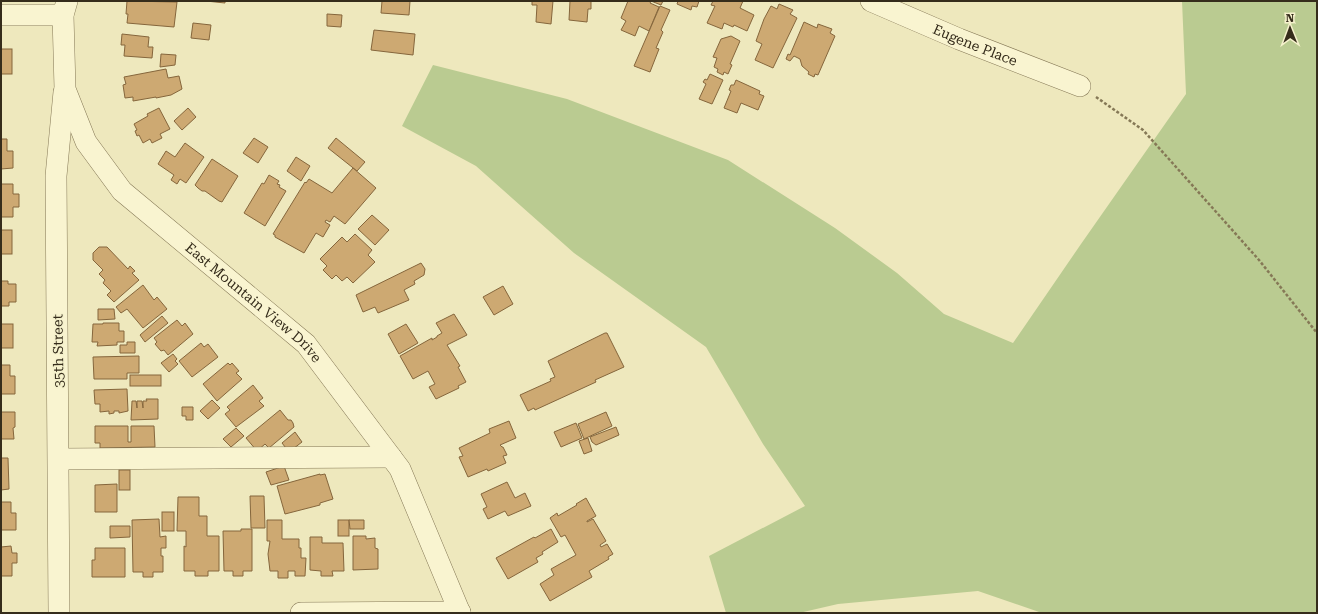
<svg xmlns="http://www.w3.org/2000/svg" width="1318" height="614" font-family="'Roboto Serif',serif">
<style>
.green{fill:#bacb91}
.building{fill:#cda972;stroke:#85663c}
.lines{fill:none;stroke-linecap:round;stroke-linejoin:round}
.minor-casing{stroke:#857856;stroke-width:22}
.path{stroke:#857856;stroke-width:2.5;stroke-dasharray:3 2;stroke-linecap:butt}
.minor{stroke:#f9f4d0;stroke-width:21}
.labels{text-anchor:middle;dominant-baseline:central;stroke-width:3;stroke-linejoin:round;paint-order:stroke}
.street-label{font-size:14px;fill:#352c1b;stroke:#f5f1cc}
</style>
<rect width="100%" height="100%" fill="#eee8bd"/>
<polygon class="green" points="1182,1 1317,1 1317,613 1042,613 978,591 838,604 799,613 726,613 709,556 805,506 763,444 706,347 574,253 476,166 402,126 433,65 567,99 728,160 835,228 897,273 944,314 1013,343 1081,244 1186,94"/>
<g class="building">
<polygon points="127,1 177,2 174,27 127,23 128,14 126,14"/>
<polygon points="206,1 225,1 225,3"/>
<polygon points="382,1 410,1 409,15 381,13"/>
<polygon points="532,1 553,1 551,24 536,22 537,5 532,5"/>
<polygon points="570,1 591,1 591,9 588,9 587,22 569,20"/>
<polygon points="628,1 663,1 661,5 651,1 650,3 659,7 649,31 639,26 635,36 621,30 626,21 621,18"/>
<polygon points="678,1 699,1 697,7 692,6 691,10 677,4"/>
<polygon points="713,1 743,1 740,8 754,15 747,31 734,25 733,27 724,23 722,29 707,23 715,6 711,5"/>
<polygon points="779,4 793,10 790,14 797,18 773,68 755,60 762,44 756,41 764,19 771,6 777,9"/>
<polygon points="660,6 670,10 661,30 663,32 656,48 659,49 650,72 634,66"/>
<polygon points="327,14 342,15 341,27 327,26"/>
<polygon points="804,22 817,28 818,24 832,29 830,33 835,36 818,75 815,74 814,77 808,74 809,72 802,66 800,59 794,56 790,61 786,59 788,54 790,55"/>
<polygon points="193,23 211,25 209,40 191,38"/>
<polygon points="374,30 415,34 413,55 371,50"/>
<polygon points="122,34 149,37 148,47 153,47 152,58 124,56 125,45 121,45"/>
<polygon points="731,36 740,41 730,64 732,65 728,74 724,72 723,75 717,72 718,69 714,67 717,58 713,57 721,39"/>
<rect x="1" y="49" width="11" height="25"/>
<polygon points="161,54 176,55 175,65 160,67"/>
<polygon points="166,69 168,78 179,76 182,89 171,95 156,98 156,97 133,101 133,97 125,98 123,85 126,84 124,77"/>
<polygon points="710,74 723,80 712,104 699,99 706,84 703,82 705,79 707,80"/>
<polygon points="736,80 760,91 759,94 764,96 758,110 741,103 737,113 724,108 731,91 729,90 731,85 734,85"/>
<polygon points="159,108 170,129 160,134 162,138 152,143 150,139 143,143 139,135 137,136 135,131 137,130 134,124 148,116 147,114"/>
<polygon points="188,108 196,117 182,130 174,121"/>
<polygon points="254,138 268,147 258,163 243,153"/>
<polygon points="336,138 365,162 357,171 328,148"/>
<polygon points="1,139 7,139 7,151 13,151 13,168 1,169"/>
<polygon points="185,143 204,157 186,183 180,179 177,184 171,180 174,175 158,164 166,151 175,157"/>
<polygon points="296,157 310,166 301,181 287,171"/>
<polygon points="212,159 238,176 222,202 219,201 205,191 202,191 198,188 195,185"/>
<polygon points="353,168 376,188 345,224 334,216 330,222 326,220 325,222 330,225 323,237 316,233 304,253 275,237 275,235 273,234 305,182 306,183 309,179 332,193"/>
<polygon points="269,175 279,181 277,184 280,185 279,187 286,191 265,226 244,213 262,183 264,184"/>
<polygon points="1,184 13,184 13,194 19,194 19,207 13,207 13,217 1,217"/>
<polygon points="372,215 389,230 375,245 358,229"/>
<rect x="1" y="230" width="11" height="24"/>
<polygon points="355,234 372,250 368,255 375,262 353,283 347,277 342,281 336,275 332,279 323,270 327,266 320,259 342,237 347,242"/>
<polygon points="99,247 107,247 128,269 130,266 135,271 132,273 139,280 114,302 107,295 111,291 103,283 105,280 99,274 103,270 93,260 93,253"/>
<polygon points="421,263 425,269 424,275 414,281 415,284 404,290 409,300 378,313 375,307 363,312 356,295"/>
<polygon points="1,281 8,281 8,284 16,284 16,302 9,302 9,306 1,306"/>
<polygon points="143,285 154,300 157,297 167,309 143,328 127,309 121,313 116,307"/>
<polygon points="503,286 513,304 494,315 483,297"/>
<polygon points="98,309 114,309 115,319 98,320"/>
<polygon points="454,314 467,335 447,345 460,366 458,367 466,382 458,386 459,388 436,399 429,387 435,384 428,371 413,379 400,356 432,338 432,340 437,337 437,336 442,333 436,323"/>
<polygon points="162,316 168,323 145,342 140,335"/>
<polygon points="177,320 182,326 185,323 193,334 168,355 164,350 161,351 155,344 157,342 154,338"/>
<polygon points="103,323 119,323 119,331 124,331 124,342 117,342 117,345 97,346 98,342 92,342 93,324 103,324"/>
<rect x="1" y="324" width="12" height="24"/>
<polygon points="406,324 418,343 399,354 388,334"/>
<polygon points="605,333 607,333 624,367 595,380 596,382 535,410 534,408 528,411 520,395 551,381 550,379 555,377 548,361"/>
<polygon points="127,342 135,342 135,353 120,353 120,345 127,345"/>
<polygon points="201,343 204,347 208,344 218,357 192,377 179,361"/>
<polygon points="173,354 177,359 175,361 178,364 169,372 161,363"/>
<polygon points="139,356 139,373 127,373 127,379 94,379 93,357"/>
<polygon points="228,363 230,365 232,363 239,371 236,373 242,379 217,401 203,384"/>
<polygon points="1,365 10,365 10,376 15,376 15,394 1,394"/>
<rect x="130" y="375" width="31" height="11"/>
<polygon points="253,385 263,398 259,401 264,406 236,427 225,414 230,410 227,407"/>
<polygon points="127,389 128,411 119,413 119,411 114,411 114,413 109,414 109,411 100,412 100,404 95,404 94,390"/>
<polygon points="146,399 158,399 158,419 131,420 132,401 136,401 137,408 137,401 142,401 143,408 143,401 147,401"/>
<polygon points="212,400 220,408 208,419 200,411"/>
<polygon points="182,407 193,407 193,420 186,420 186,416 182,416"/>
<polygon points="280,410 288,420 291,420 293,423 294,427 269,448 265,444 257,451 246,438"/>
<polygon points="1,412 15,412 15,427 13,428 14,439 1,439"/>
<polygon points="606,412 612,426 584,439 578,424"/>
<polygon points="509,421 516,438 500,445 502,447 503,447 507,455 503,456 506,463 488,471 487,469 468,477 459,457 463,456 459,448 490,433 489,429"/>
<polygon points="576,423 582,438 561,447 554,432"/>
<polygon points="95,426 128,426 128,442 131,442 131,426 154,426 155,447 100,448 100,443 95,443"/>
<polygon points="616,427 619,435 596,445 592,442 590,437"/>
<polygon points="236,428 244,436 231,447 223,439"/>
<polygon points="295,432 302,442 289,452 282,443"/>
<polygon points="588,438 592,451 584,454 579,441"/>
<polygon points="1,458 8,458 9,489 1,490"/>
<polygon points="284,466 289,480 271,485 266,472"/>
<rect x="119" y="470" width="11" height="20"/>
<polygon points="320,474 320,475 325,474 333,499 320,503 320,505 285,514 277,486"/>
<polygon points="507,482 515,498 525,493 531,506 508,516 505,511 488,519 483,509 487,507 481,494"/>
<polygon points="117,484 117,512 95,512 95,485"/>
<polygon points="250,496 264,496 265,528 251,528"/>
<polygon points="178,497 199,497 199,516 207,516 207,536 219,536 219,571 208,571 208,576 195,576 195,571 184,571 184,546 186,547 186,531 177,531"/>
<polygon points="586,498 596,516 587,521 587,522 593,519 606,541 600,545 601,547 607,544 613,554 608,557 609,559 589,571 592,577 550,601 540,584 554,575 551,569 576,555 565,535 561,537 550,518 557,513 558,516 577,505 576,504"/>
<polygon points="1,502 11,502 11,513 16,513 16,530 1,530"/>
<rect x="162" y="512" width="12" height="19"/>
<polygon points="159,519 160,537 166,536 166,548 161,548 161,556 163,556 163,572 153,572 153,577 143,577 143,572 133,572 132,520"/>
<polygon points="267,520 282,520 282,539 299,539 299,548 301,548 301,558 306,558 305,576 295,576 295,571 288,571 288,578 278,578 278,571 270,571 268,554 270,541 267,541"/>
<rect x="338" y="520" width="11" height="16"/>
<polygon points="349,520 364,520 364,529 350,529"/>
<polygon points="110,526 130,526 130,537 110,538"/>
<polygon points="241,529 252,529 252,571 243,571 243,576 233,576 233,571 224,571 223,531 241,531"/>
<polygon points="551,529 558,542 542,552 543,554 536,558 538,562 508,579 496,558 534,537 535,538"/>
<polygon points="353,536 366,536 366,539 375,538 375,548 378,549 378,569 353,570"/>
<polygon points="310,537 322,537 322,543 343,543 344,571 332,571 333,576 321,576 321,571 310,570"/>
<polygon points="11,546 12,553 17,553 17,563 12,563 12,576 1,576 1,547"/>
<polygon points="95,548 125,548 125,577 92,577 92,560 95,560"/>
</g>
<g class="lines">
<g class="minor-casing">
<g id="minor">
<path id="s1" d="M67 1 63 15 65 89 86 142 122 191 306 344 400 469 460 613"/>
<path id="s2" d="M871 1 959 39 1080 86"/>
<polyline points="1,15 63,15"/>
<polyline points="59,459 391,457"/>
<polyline points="59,613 56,176 64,92"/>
<polyline points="301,613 460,612"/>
</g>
</g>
<polyline class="path" points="1096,97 1143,130 1259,260 1317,333"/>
<use href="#minor" class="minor"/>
</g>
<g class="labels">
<g class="street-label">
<text stroke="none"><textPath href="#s2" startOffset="113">Eugene Place</textPath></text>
<text stroke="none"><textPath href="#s1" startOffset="379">East Mountain View Drive</textPath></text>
<text transform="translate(58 351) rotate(-91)">35th Street</text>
</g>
</g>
<rect width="1318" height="614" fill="none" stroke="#352c1b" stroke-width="4"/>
<g transform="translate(1290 28) rotate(359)" stroke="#f5f1cc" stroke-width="3" paint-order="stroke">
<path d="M0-3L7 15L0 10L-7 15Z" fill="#352c1b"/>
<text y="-6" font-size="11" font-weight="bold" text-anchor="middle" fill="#352c1b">N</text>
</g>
</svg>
